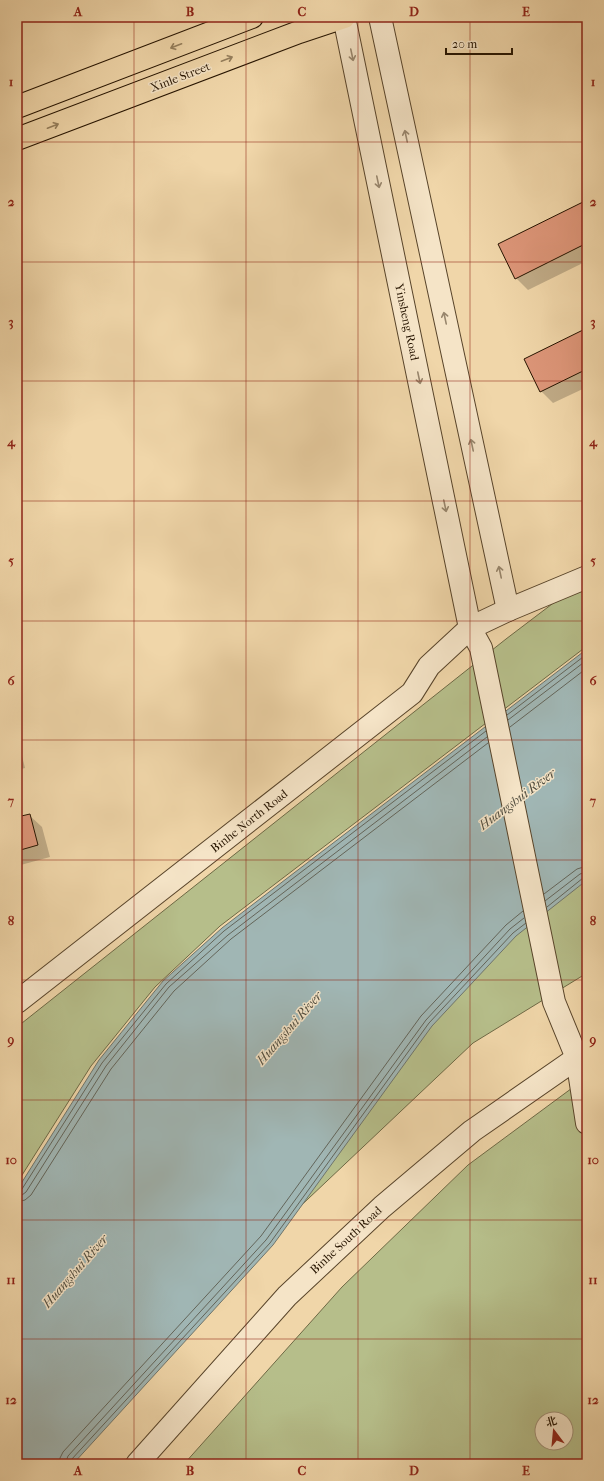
<svg xmlns="http://www.w3.org/2000/svg" width="604" height="1481" font-family="'IM FELL French Canon','Noto Serif SC',serif">
<style>
.green{fill:#b6be8a;stroke:#6e6945;fill-rule:evenodd}
.water{fill:#a0b6b4;stroke:#6f756c}
.shadow{fill:#0003}
.lines{fill:none;stroke-linecap:round;stroke-linejoin:round}
.shore{stroke:#63655a;stroke-width:1}
.building{fill:#dd9679;stroke:#261400}
.minor-casing{stroke:#58442a;stroke-width:24}
.major-casing{stroke:#261400;stroke-width:24}
.minor{stroke:#f5e4c7;stroke-width:22}
.major{stroke:#f0d6a9;stroke-width:22}
.oneway{stroke:#957f5d}
.oneway2{stroke:#98866d}
.grid{fill:none;stroke:#8f2418;stroke-width:1;stroke-opacity:0.55}
.labels{text-anchor:middle;dominant-baseline:central;stroke-width:3;stroke-linejoin:round;paint-order:stroke}
.street-label{font-size:12px;fill:#261400;stroke:#f5e4c7}
.water-label{font-size:13px;font-style:italic;fill:#514d3f;stroke:#f5e4c7}
.neatline{fill:none;stroke:#8f2418;stroke-width:1.5}
.grid-label{font-size:13px;text-anchor:middle;font-weight:bold;fill:#8f2418}
</style>
<rect width="100%" height="100%" fill="#f0d6a9"/>
<filter id="stains"><feTurbulence type="fractalNoise" baseFrequency=".005" numOctaves="4"/><feColorMatrix values="0 0 0 0 .2 0 0 0 0 .09 0 0 0 0 .02 0 0 0 .5 -.17"/></filter>
<radialGradient id="worn" r=".72"><stop offset=".6" stop-color="#630" stop-opacity="0"/><stop offset="1" stop-color="#630" stop-opacity=".3"/></radialGradient>
<g class="green">
<polygon points="587,580 587,646 220,926 155,987 91,1066 17,1183 17,1027 506,639 581,582"/>
<polygon points="587,867 587,973 473,1043 272,1233 432,1014"/>
<path d="M587 1077V1464H184L342 1287 468 1165ZM542 1419H566V1443H542Z"/>
</g>
<polygon class="water" points="587,649 587,880 516,936 432,1026 273,1245 73,1464 17,1464 17,1190 99,1060 163,981 222,928"/>
<g class="shadow">
<polygon points="587,201 587,261 528,290 516,278"/>
<polygon points="587,329 587,387 553,403 541,391"/>
<polygon points="17,736 25,768 17,770"/>
<polygon points="29,815 42,827 50,857 17,866 17,818"/>
</g>
<g class="lines">
<g class="shore">
<polyline points="507,715 587,654"/>
<polyline points="508,720 587,660"/>
<polyline points="510,727 587,668"/>
<polyline points="544,894 577,869 587,866"/>
<polyline points="545,901 580,874 587,872"/>
<polyline points="547,907 583,878 587,877"/>
<polyline points="17,1191 22,1189 102,1063 166,984 224,931 486,731"/>
<polyline points="17,1196 22,1195 26,1192 106,1066 169,987 228,935 487,737"/>
<polyline points="17,1202 25,1200 31,1195 111,1069 174,991 231,939 488,743"/>
<polyline points="59,1464 60,1458 63,1452 261,1236 421,1016 506,925 523,911"/>
<polyline points="65,1464 68,1456 266,1240 426,1020 510,929 524,918"/>
<polyline points="70,1464 71,1460 270,1243 429,1023 513,933 526,923"/>
</g>
</g>
<g class="building">
<polygon points="587,200 587,243 515,279 498,244"/>
<polygon points="587,328 587,369 540,392 524,359"/>
<polygon points="30,814 38,845 17,851 17,817"/>
</g>
<g class="lines">
<g class="minor-casing">
<g id="minor">
<polyline points="344,17 470,628 481,648 554,1002 577,1058 587,1123"/>
<polyline points="380,17 508,610"/>
<polyline points="17,1002 412,693 429,666 470,628 508,610 587,577"/>
<polyline points="137,1464 287,1296 382,1207 472,1131 587,1051"/>
</g>
</g>
<g class="major-casing">
<g id="major">
<polyline points="17,107 252,17"/>
<polyline points="17,139 299,32 344,17"/>
</g>
</g>
<use href="#minor" class="minor"/>
<use href="#major" class="major"/>
</g>
<defs><path id="oneway-shaft" d="M-6 0H5M1.5-3L5.5 0L1.5 3" fill="none" stroke-width="1.6" stroke-linecap="round" stroke-linejoin="round"/></defs>
<g class="oneway">
<use href="#oneway-shaft" transform="translate(176 46) rotate(159)"/>
<use href="#oneway-shaft" transform="translate(227 59) rotate(-21)"/>
<use href="#oneway-shaft" transform="translate(53 126) rotate(-21)"/>
</g>
<g class="oneway2">
<use href="#oneway-shaft" transform="translate(352 55) rotate(78)"/>
<use href="#oneway-shaft" transform="translate(406 136) rotate(-102)"/>
<use href="#oneway-shaft" transform="translate(378 182) rotate(78)"/>
<use href="#oneway-shaft" transform="translate(445 318) rotate(-102)"/>
<use href="#oneway-shaft" transform="translate(419 378) rotate(78)"/>
<use href="#oneway-shaft" transform="translate(472 445) rotate(-102)"/>
<use href="#oneway-shaft" transform="translate(445 506) rotate(78)"/>
<use href="#oneway-shaft" transform="translate(500 572) rotate(-102)"/>
</g>
<path class="grid" d="M134 17V1464M246 17V1464M358 17V1464M470 17V1464M17 142H587M17 262H587M17 381H587M17 501H587M17 621H587M17 740H587M17 860H587M17 980H587M17 1100H587M17 1220H587M17 1339H587"/>
<g class="labels">
<g class="street-label">
<text transform="translate(180 77) rotate(-21)">Xinle Street</text>
<text transform="translate(407 322) rotate(78)">Yinsheng Road</text>
<text transform="translate(249 821) rotate(-38)">Binhe North Road</text>
<text transform="translate(346 1240) rotate(-43)">Binhe South Road</text>
</g>
<g class="water-label">
<text transform="translate(517 799) rotate(-37)">Huangshui River</text>
<text transform="translate(289 1028) rotate(-49)">Huangshui River</text>
<text transform="translate(75 1271) rotate(-49)">Huangshui River</text>
</g>
</g>
<rect width="604" height="1481" fill="none" stroke="#f0d6a9" stroke-width="44"/>
<g transform="translate(554 1431) rotate(344)"><circle r="19" fill="#f5e4c7" stroke="#a29177"/>
<path d="M0-3L7 15L0 10L-7 15Z" fill="#8f2418"/>
<text y="-6" font-size="11" font-weight="bold" text-anchor="middle" fill="#261400">北</text>
</g>
<path d="M446 48v6h66v-6" fill="none" stroke="#261400" stroke-width="2"/>
<text x="452" y="48" font-size="12" fill="#261400" stroke="#f5e4c7" stroke-width="3" paint-order="stroke">20 m</text>
<rect x="22" y="22" width="560" height="1437" class="neatline"/>
<g class="grid-label">
<text x="78" y="16">A</text>
<text x="190" y="16">B</text>
<text x="302" y="16">C</text>
<text x="414" y="16">D</text>
<text x="526" y="16">E</text>
<text x="11" y="86">1</text>
<text x="593" y="86">1</text>
<text x="11" y="206">2</text>
<text x="593" y="206">2</text>
<text x="11" y="326">3</text>
<text x="593" y="326">3</text>
<text x="11" y="446">4</text>
<text x="593" y="446">4</text>
<text x="11" y="565">5</text>
<text x="593" y="565">5</text>
<text x="11" y="685">6</text>
<text x="593" y="685">6</text>
<text x="11" y="805">7</text>
<text x="593" y="805">7</text>
<text x="11" y="925">8</text>
<text x="593" y="925">8</text>
<text x="11" y="1044">9</text>
<text x="593" y="1044">9</text>
<text x="11" y="1164">10</text>
<text x="593" y="1164">10</text>
<text x="11" y="1284">11</text>
<text x="593" y="1284">11</text>
<text x="11" y="1404">12</text>
<text x="593" y="1404">12</text>
<text x="78" y="1475">A</text>
<text x="190" y="1475">B</text>
<text x="302" y="1475">C</text>
<text x="414" y="1475">D</text>
<text x="526" y="1475">E</text>
</g>
<rect width="100%" height="100%" filter="url(#stains)"/>
<rect width="100%" height="100%" fill="url(#worn)"/>
</svg>
